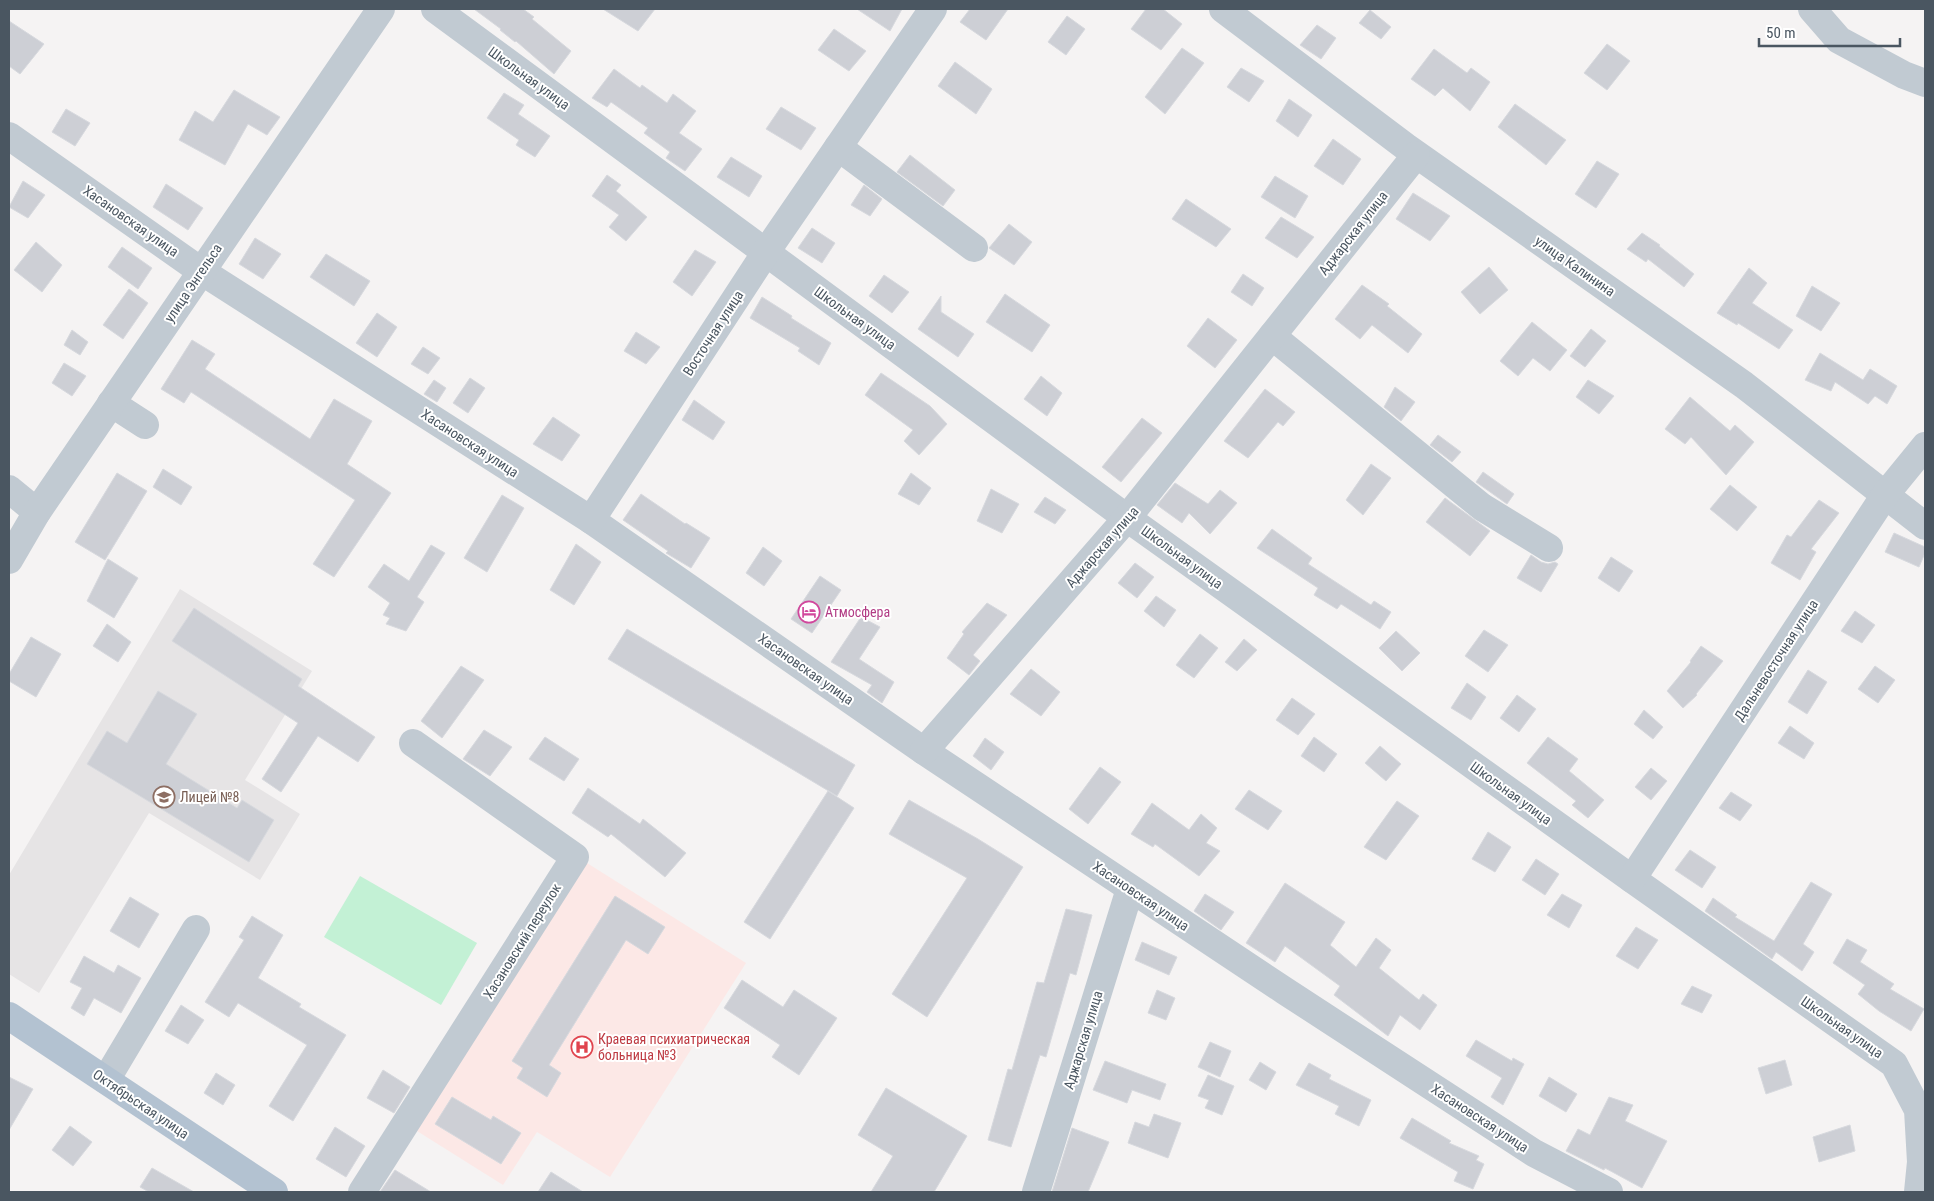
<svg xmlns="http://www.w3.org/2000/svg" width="1934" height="1201" font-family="'Roboto Condensed',sans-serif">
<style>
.education{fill:#e6e4e5}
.medical{fill:#fce8e6}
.green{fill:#c3f1d5}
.building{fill:#cdcfd5;stroke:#d7d9de}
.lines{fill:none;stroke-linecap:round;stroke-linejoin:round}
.minor{stroke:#c1cad2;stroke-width:28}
.major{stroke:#b3c2d1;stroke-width:28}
.labels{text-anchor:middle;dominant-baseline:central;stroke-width:4;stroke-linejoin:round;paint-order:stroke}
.street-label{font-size:14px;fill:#4a5661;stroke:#fff}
.hotel-label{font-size:14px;fill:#b23c85;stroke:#fff;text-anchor:start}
.education-label{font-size:14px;fill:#785e54;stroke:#fff;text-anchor:start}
.health-label{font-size:14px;fill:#be3a42;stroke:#fff;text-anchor:start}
</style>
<rect width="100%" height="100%" fill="#f5f3f3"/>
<polygon class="education" points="180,589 312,671 245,780 300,814 260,880 149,813 39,993 9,974 9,875"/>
<polygon class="medical" points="587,863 746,963 610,1177 537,1132 503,1185 417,1131"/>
<polygon class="green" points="360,876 477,943 441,1005 324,937"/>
<g class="building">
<polygon points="474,9 523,9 534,17 532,19 571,51 554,74 516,41 515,42 500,30 501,29"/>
<polygon points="603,9 655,9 638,31"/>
<polygon points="857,9 902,9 890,31"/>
<polygon points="970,9 1008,9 986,40 960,22"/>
<polygon points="1146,9 1163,9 1182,24 1161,50 1131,29"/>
<polygon points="1370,10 1391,27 1381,39 1359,23"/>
<polygon points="1067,16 1085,29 1066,55 1048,42"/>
<polygon points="9,21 44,44 20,74 9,66"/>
<polygon points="1317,25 1336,38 1321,59 1300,45"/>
<polygon points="834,29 866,51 849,71 818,50"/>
<polygon points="1607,44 1630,61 1607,90 1584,73"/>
<polygon points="1182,48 1204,63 1165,114 1145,97"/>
<polygon points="1434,49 1467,73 1471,68 1490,82 1470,111 1443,88 1435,96 1411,79"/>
<polygon points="955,62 992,89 976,114 938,86"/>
<polygon points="1241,68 1264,81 1249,102 1227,87"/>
<polygon points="614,69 640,88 642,85 667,103 673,94 696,111 679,133 702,149 685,171 666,158 670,152 644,133 648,128 611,102 607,107 592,98"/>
<polygon points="234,90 280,117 267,135 248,124 225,165 179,140 195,111 213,122"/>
<polygon points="504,93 524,105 518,114 550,136 535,157 516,145 519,140 487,118"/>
<polygon points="1289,99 1312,115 1298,137 1276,121"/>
<polygon points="1515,104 1566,140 1546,165 1498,127"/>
<polygon points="781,107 816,128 801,150 766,129"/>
<polygon points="66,109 90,123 75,146 52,132"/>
<polygon points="1333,139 1361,159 1343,185 1314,166"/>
<polygon points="910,155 955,190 943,206 897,172"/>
<polygon points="731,157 762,176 749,197 717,177"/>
<polygon points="1597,161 1619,174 1596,208 1575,194"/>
<polygon points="607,175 621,185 616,191 647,217 626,241 609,227 619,215 592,196"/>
<polygon points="1275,176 1308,196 1295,218 1261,197"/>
<polygon points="23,181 45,195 28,218 9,207"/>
<polygon points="166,184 203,208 188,230 153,207"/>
<polygon points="864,185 882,199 870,216 851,205"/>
<polygon points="1413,193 1450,216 1430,241 1396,219"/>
<polygon points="1186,199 1231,229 1216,247 1172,219"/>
<polygon points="1281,217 1314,237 1297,258 1265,238"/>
<polygon points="1009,224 1032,242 1014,265 989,248"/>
<polygon points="812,228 835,243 822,263 798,248"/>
<polygon points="1642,233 1660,245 1659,246 1694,274 1684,287 1648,259 1646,262 1627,249"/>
<polygon points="255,238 281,254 263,279 239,264"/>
<polygon points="36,242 62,265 42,292 14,270"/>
<polygon points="122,247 152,268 138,289 108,267"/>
<polygon points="695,250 716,262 692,296 673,282"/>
<polygon points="326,254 370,281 354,306 310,277"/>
<polygon points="1489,267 1508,290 1480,314 1461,292"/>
<polygon points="1749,268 1767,283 1752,303 1793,330 1779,349 1738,323 1737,325 1717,313"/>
<polygon points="1243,274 1264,288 1252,306 1231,292"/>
<polygon points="884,275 909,292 892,313 869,296"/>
<polygon points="1362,285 1389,304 1387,306 1422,334 1408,353 1372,325 1360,339 1335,319"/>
<polygon points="1812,286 1840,303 1821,331 1796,316"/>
<polygon points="129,289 148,303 123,339 103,325"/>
<polygon points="1005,294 1050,325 1032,352 986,322"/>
<polygon points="941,296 941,312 974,334 958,357 918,329"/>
<polygon points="762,297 792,316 791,318 831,343 819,365 798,351 800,348 750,318"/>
<polygon points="377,313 397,327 377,357 356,343"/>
<polygon points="1208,318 1237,340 1215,368 1187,346"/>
<polygon points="1532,322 1567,350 1550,371 1533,358 1518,376 1500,361"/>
<polygon points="1591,329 1606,341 1585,367 1570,356"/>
<polygon points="72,330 88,342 80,355 64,345"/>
<polygon points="636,332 660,347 646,364 624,351"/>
<polygon points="192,340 215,354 205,369 310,439 334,399 372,421 347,464 391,493 334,577 313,564 355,500 191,392 184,403 161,389"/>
<polygon points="423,347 440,358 428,374 411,364"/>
<polygon points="1820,353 1863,380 1870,369 1897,386 1887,404 1875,396 1868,404 1835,382 1831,391 1805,380"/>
<polygon points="64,363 86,376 72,396 52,383"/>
<polygon points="881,373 930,406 947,424 919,455 904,441 913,430 865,395"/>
<polygon points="1041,376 1062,393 1047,416 1024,399"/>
<polygon points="470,378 485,388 468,413 453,403"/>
<polygon points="434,380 446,388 437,402 424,394"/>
<polygon points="1588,380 1614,396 1599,414 1576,397"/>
<polygon points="1395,387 1415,402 1401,421 1384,407"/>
<polygon points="1265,389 1295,412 1283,426 1278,422 1248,458 1224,441"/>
<polygon points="1690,397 1730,431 1735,425 1754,442 1726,475 1691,437 1685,444 1665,429"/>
<polygon points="694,400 725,422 713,440 682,420"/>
<polygon points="553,417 580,435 562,461 533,444"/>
<polygon points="1142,418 1162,433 1121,482 1102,467"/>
<polygon points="1438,435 1461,452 1452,462 1430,445"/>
<polygon points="1371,464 1391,478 1363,515 1346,500"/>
<polygon points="163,469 192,487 181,505 153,487"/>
<polygon points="1483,472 1514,494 1507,504 1476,482"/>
<polygon points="117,473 147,491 105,560 75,542"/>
<polygon points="911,473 931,488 919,505 898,494"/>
<polygon points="1175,483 1208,504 1220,490 1237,503 1210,534 1189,513 1182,523 1157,505"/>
<polygon points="1730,485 1757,507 1737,531 1710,509"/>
<polygon points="991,489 1019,504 1002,533 977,521"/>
<polygon points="641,494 685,524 686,523 710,538 691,568 666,553 668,551 623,520"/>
<polygon points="502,495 524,508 487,572 464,558"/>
<polygon points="1045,497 1066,510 1055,524 1034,512"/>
<polygon points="1445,498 1490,531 1470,556 1426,522"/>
<polygon points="1819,500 1839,513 1811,549 1816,552 1800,580 1771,563 1787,535 1791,537"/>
<polygon points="1272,529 1312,558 1308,564 1371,605 1374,601 1391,612 1380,629 1341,604 1337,609 1314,595 1318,588 1257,548"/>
<polygon points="1894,533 1925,547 1925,553 1919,567 1885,552"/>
<polygon points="576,544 601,562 574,605 550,590"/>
<polygon points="431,545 445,553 417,597 424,602 406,631 386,624 390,618 383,615 390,603 368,587 384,564 409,581"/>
<polygon points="763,547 782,561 764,586 746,573"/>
<polygon points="1531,555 1541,562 1548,564 1555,562 1558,564 1541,592 1517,578"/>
<polygon points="1611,557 1633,571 1619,592 1598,578"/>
<polygon points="108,559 138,578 114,618 87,601"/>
<polygon points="1135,563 1154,577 1137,598 1118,583"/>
<polygon points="820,576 841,590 812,633 791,619"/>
<polygon points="1156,596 1176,610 1164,627 1144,611"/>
<polygon points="987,603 1007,615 973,655 980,661 969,675 947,658 964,634 962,632"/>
<polygon points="194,608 302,679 298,686 375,737 358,762 318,736 281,792 262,779 298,723 172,641"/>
<polygon points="1855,611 1875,625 1862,643 1841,631"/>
<polygon points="861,617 880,627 859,659 894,682 882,703 867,692 872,685 831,662"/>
<polygon points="107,624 131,642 118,662 93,646"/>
<polygon points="627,629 855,765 837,796 608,659"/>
<polygon points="1484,630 1508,645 1488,672 1465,656"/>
<polygon points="1396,631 1420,653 1402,671 1379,648"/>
<polygon points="1200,634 1218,648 1194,678 1176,665"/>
<polygon points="31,637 61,654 36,697 9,681 9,674"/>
<polygon points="1244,639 1257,650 1237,671 1225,662"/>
<polygon points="1701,646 1723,661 1696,694 1697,695 1683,708 1667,691 1691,662 1690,661"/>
<polygon points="461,666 484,680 442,738 421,721"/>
<polygon points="1875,666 1895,680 1878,703 1858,689"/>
<polygon points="1031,669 1060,692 1041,716 1010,694"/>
<polygon points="1808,670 1827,682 1807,714 1788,702"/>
<polygon points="1467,683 1486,697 1471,720 1451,708"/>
<polygon points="158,691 197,714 166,764 237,808 242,800 274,820 249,862 87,764 107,731 127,743"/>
<polygon points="1517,695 1536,709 1519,732 1500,718"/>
<polygon points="1292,698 1315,714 1298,735 1276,720"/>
<polygon points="1644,710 1663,727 1653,739 1634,724"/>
<polygon points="1790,726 1814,743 1804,759 1778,743"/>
<polygon points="484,730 512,747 490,776 463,759"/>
<polygon points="545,737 579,759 564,781 529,759"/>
<polygon points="1314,737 1337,754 1324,772 1301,756"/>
<polygon points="1548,737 1578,759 1569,771 1604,800 1588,818 1572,805 1576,801 1527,763"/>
<polygon points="985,738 1004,752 991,770 973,756"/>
<polygon points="1380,746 1401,764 1386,781 1365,763"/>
<polygon points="1100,767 1121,782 1088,824 1069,809"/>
<polygon points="1651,768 1667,781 1651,800 1635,787"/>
<polygon points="588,788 640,824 643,819 686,853 665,877 611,834 608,837 572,813"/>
<polygon points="1249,790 1282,811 1268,830 1235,809"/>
<polygon points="828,791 854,808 770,939 744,922"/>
<polygon points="1731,792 1752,805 1740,821 1719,808"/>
<polygon points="909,800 978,839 1023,867 927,1017 892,994 967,878 889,834"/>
<polygon points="1397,801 1419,816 1386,860 1364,847"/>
<polygon points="1152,803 1189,830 1201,814 1217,828 1206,843 1220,851 1199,876 1155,844 1153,847 1131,834"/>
<polygon points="1488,832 1511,847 1495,872 1472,859"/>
<polygon points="1690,850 1716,867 1702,888 1675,870"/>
<polygon points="1536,859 1559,874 1545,895 1522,880"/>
<polygon points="1811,882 1832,894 1803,944 1814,952 1802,971 1776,952 1772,959 1705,911 1713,898 1737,915 1735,917 1774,941"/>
<polygon points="1285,883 1345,922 1330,945 1356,967 1376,938 1391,950 1379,968 1419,1000 1423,994 1437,1005 1420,1030 1400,1015 1388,1036 1334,995 1340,986 1285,946 1275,962 1246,943"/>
<polygon points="1205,894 1234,912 1221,930 1194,911"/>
<polygon points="1562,894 1582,905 1569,928 1547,915"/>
<polygon points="615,896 665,927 648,954 626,940 549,1065 561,1073 547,1097 517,1078 523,1068 512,1061"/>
<polygon points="130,897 159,914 139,948 110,931"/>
<polygon points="1066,909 1092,915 1076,975 1070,973 1046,1057 1040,1055 1011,1147 988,1140 1008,1069 1012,1070 1037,982 1044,983"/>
<polygon points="252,916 283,935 258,978 301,1004 299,1007 346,1035 293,1121 269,1106 307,1045 238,1003 229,1017 205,1002 244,940 239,937"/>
<polygon points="1636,927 1658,940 1638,969 1616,956"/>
<polygon points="1847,939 1867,950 1860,962 1894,984 1890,989 1924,1009 1911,1031 1879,1011 1858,994 1865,985 1833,963"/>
<polygon points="1142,942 1177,957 1169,975 1135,960"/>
<polygon points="84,956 114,973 118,965 141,978 121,1013 94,998 84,1016 71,1008 82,988 70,982"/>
<polygon points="742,980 783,1007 794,990 837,1018 799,1075 772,1057 780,1045 724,1008"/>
<polygon points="1692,986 1712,995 1702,1013 1681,1004"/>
<polygon points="1157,990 1175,998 1166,1020 1148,1013"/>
<polygon points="181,1005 204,1020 188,1044 165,1031"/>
<polygon points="1476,1040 1512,1061 1513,1058 1524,1064 1503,1105 1491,1097 1502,1078 1466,1056"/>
<polygon points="1210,1042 1231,1051 1220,1077 1198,1067"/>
<polygon points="1785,1060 1792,1085 1766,1094 1758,1068"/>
<polygon points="1105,1061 1166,1084 1160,1100 1132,1090 1127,1103 1093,1090"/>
<polygon points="1260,1062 1276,1072 1266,1090 1249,1080"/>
<polygon points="1309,1063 1331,1075 1329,1079 1371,1100 1359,1126 1335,1114 1339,1106 1296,1085"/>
<polygon points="383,1070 410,1087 394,1113 367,1098"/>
<polygon points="216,1073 235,1085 223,1105 204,1093"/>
<polygon points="1208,1075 1234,1086 1222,1115 1205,1108 1209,1100 1198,1096"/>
<polygon points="9,1077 33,1089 9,1130"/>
<polygon points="1549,1077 1577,1094 1566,1112 1539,1096"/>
<polygon points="886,1088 967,1136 934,1192 871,1192 893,1156 858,1135"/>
<polygon points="452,1097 491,1120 493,1116 521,1133 501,1164 435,1124"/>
<polygon points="1609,1097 1633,1105 1625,1121 1667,1141 1642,1188 1605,1168 1604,1170 1566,1151 1578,1129 1590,1135"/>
<polygon points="1154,1114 1181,1123 1168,1158 1128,1143 1135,1122 1149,1127"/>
<polygon points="1412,1118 1451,1141 1449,1143 1479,1156 1476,1160 1484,1164 1473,1189 1454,1181 1458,1172 1400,1138"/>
<polygon points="1850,1125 1855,1151 1819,1162 1813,1137"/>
<polygon points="70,1126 92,1142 73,1166 52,1150"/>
<polygon points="335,1127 365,1146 346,1177 316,1159"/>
<polygon points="1072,1128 1109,1142 1088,1192 1052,1192"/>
<polygon points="152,1168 194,1192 149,1192 140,1187"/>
<polygon points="395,1170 431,1192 380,1192"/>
<polygon points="551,1172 583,1192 538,1192"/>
</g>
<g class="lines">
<g class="minor">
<polyline points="435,9 1127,518 1632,879 1894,1064 1918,1110 1921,1162 1918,1192"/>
<polyline points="1223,9 1406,147 1744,385 1925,526"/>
<polyline points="1812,9 1839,40 1904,75 1925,83"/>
<polyline points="9,136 201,271 591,520 924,751 1285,991 1534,1153 1609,1192"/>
<polyline points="838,147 974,248"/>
<polyline points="1272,336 1482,507 1549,548"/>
<polyline points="111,403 145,425"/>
<polyline points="9,489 37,512"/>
<polyline points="591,520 766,252 933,9"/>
<polyline points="9,560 37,512 381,9"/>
<polyline points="924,751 1127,518 1416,155"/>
<polyline points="1632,879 1885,495 1925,446"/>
<polyline points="106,1080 196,929"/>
<polyline points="362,1192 575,857 413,743"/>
<polyline points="1036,1192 1130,889"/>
</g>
<polyline class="major" points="9,1016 274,1192"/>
</g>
<defs>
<g id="hotel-ring" transform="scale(1.125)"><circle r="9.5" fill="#fff" stroke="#d1479c" stroke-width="1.5"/><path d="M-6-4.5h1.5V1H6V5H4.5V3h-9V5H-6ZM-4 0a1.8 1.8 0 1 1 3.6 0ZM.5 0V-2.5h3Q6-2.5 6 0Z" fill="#d1479c"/></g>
<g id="school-ring" transform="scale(1.125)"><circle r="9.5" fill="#fff" stroke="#8d6e63" stroke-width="1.5"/><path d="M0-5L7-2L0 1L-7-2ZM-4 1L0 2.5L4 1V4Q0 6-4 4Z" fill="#8d6e63"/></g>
<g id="hospital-ring" transform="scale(1.125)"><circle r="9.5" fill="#fff" stroke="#e0444e" stroke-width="1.5"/><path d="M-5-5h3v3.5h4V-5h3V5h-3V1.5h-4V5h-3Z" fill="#e0444e"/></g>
</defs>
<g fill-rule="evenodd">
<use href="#hotel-ring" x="809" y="612"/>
<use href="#school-ring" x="164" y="797"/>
<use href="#hospital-ring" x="582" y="1047"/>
</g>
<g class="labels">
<g class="street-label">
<text transform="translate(529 78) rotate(36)">Школьная улица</text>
<text transform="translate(131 221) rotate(35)">Хасановская улица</text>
<text transform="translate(1353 233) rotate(-52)">Аджарская улица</text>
<text transform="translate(1575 266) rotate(35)">улица Калинина</text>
<text transform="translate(193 283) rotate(-56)">улица Энгельса</text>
<text transform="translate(855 318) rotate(36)">Школьная улица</text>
<text transform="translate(713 333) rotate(-57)">Восточная улица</text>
<text transform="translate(470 443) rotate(33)">Хасановская улица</text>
<text transform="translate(1102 547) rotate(-49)">Аджарская улица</text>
<text transform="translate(1182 557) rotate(36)">Школьная улица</text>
<text transform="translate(1776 660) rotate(-57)">Дальневосточная улица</text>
<text transform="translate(806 669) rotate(35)">Хасановская улица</text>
<text transform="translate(1511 793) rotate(36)">Школьная улица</text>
<text transform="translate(1141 896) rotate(34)">Хасановская улица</text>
<text transform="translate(522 941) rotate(-58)">Хасановский переулок</text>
<text transform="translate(1842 1027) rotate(35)">Школьная улица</text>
<text transform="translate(1083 1040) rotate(-73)">Аджарская улица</text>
<text transform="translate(141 1104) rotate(34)">Октябрьская улица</text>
<text transform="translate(1480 1118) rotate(33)">Хасановская улица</text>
</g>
<g class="hotel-label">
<text x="825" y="612">Атмосфера</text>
</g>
<g class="education-label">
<text x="180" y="797">Лицей №8</text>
</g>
<g class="health-label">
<text x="598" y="1039">Краевая психиатрическая<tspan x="598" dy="16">больница №3</tspan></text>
</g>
</g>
<rect width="1934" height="1201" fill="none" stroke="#4a5661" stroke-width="20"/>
<path d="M1759 38v8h141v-8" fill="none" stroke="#4a5661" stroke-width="2.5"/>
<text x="1766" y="38" font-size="15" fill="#4a5661" stroke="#ffffff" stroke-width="4" paint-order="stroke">50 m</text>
</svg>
